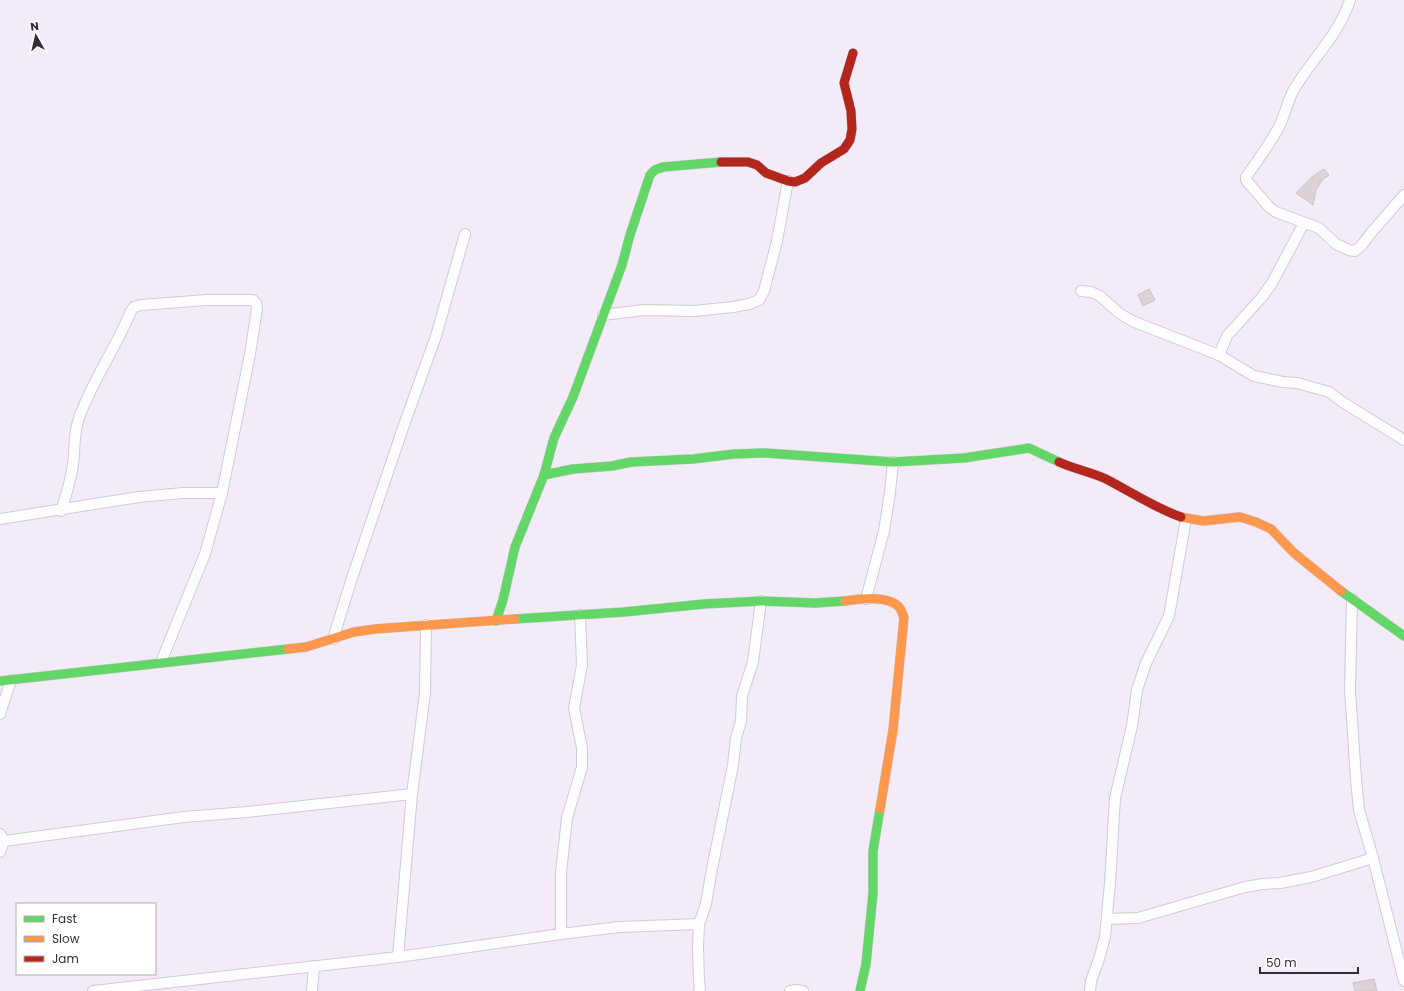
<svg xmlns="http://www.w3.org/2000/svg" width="1404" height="991" font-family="Poppins,sans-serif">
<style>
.building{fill:#dbd3d5;stroke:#cac2c5}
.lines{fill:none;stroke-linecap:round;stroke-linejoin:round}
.street-casing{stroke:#d0cad4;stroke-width:12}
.fast-casing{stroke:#d0cad4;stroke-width:10}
.slow-casing{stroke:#d0cad4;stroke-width:10}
.jam-casing{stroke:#d0cad4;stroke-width:10}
.street{stroke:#fdfcfe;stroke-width:10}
.fast{stroke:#63d668;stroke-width:9}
.slow{stroke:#ff974d;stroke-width:9}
.jam{stroke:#b3261e;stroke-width:9}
</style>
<rect width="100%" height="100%" fill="#f3ecf8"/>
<g class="building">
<polygon points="1324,169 1329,175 1322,180 1316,190 1313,205 1296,193 1312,177"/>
<polygon points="1149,289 1155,300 1143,306 1138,295"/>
<polygon points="1374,979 1377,991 1355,991 1353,983"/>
</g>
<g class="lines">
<g class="street-casing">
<g id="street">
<path d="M1350 0C1339 35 1311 60 1293 91 1286 105 1284 120 1275 134 1266 149 1256 163 1246 177V180L1269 207 1276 212 1319 228 1336 244 1349 250 1355 251 1361 246 1371 233 1404 195"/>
<polyline points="1081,291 1091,292 1100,296 1119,313 1132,321 1219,355 1254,376 1283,382 1297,383 1329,392 1344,403 1404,440"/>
<polyline points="603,315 644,310 694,311 733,307 749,304 759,300 764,291 777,241 788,181"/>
<polyline points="1219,355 1227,336 1262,297 1272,283 1304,223"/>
<path d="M61 511C67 493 73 473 74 454 75 440 74 433 79 418 92 381 116 348 131 311L134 307 141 305 207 300H253L256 303 257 309 250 354 222 493"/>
<polyline points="0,519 139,497 183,493 222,493 205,554 161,662"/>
<polyline points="866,599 884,531 890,492 893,462"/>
<polyline points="1352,599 1350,690 1356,779 1359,810 1373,858 1404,981"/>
<polyline points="333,639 352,578 404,425 436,336 465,234"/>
<polyline points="0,714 11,680"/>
<polyline points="0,834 4,841 0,852"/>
<polyline points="4,841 184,817 247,812 412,794"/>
<polyline points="1107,919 1138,918 1245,887 1263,884 1280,883 1311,877 1373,858"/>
<polyline points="561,934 561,872 567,818 582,767 582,748 574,708 582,665 580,615"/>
<polyline points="398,957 412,794 425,693 426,625"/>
<polyline points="93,991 398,957 561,934 619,927 699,924"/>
<polyline points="312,991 314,966"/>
<polyline points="699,991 700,988 699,980 698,947 699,924 706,904 711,874 733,765 736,738 741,721 742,696 753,662 761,601"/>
<polyline points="790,991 796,990 803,991"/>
<polyline points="1090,991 1091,981 1099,959 1105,937 1110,883 1115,798 1132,726 1137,690 1146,663 1169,616 1186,519"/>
</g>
</g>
<g class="fast-casing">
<g id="fast">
<polyline points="544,475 573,469 612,466 631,462 693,459 734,454 765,453 893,462 964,458 1029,448 1059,462"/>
<polyline points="1341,591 1404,636"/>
<polyline points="515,619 624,612 704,604 761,601 815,603 845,601"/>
<polyline points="496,621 503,600 515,547 544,475 554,438 573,397 622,265 630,235 650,175 655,170 663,167 721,162"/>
<polyline points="0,681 288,649"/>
<polyline points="860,991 866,964 873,893 873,851 880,809"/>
</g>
</g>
<g class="slow-casing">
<g id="slow">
<polyline points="1181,517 1203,521 1240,517 1256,522 1271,529 1294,553 1341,591"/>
<path d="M845 601C860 599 887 595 898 606 901 608 902 614 904 617L893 730 880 809"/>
<polyline points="288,649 306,647 354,632 375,629 515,619"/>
</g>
</g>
<g class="jam-casing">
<g id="jam">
<polyline points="721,162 748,162 757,165 766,173 788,181 795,182 805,178 821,163 844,149 850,140 852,129 851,111 844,83 853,53"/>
<path d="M1059 462C1074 469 1091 472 1106 479 1131 492 1155 508 1181 517"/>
</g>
</g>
<use href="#street" class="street"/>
<use href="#fast" class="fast"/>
<use href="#slow" class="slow"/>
<use href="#jam" class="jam"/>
</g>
<rect x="16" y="903" width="140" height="72" fill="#ffffff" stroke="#adabaf"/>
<rect x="24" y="916" width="20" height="6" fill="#63d668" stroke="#adabaf"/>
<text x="52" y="923" font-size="12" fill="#322d36">Fast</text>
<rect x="24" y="936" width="20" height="6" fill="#ff974d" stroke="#adabaf"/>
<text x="52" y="943" font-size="12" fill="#322d36">Slow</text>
<rect x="24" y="956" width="20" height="6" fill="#b3261e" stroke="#adabaf"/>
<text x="52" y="963" font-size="12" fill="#322d36">Jam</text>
<g transform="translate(36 36) rotate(352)" stroke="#ffffff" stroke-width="3" paint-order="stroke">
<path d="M0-3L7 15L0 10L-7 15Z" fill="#322d36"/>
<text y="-6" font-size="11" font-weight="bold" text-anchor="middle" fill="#322d36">N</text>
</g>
<path d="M1260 967v6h98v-6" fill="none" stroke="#322d36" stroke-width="2"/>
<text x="1266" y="967" font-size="12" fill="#322d36" stroke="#ffffff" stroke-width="3" paint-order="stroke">50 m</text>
</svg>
